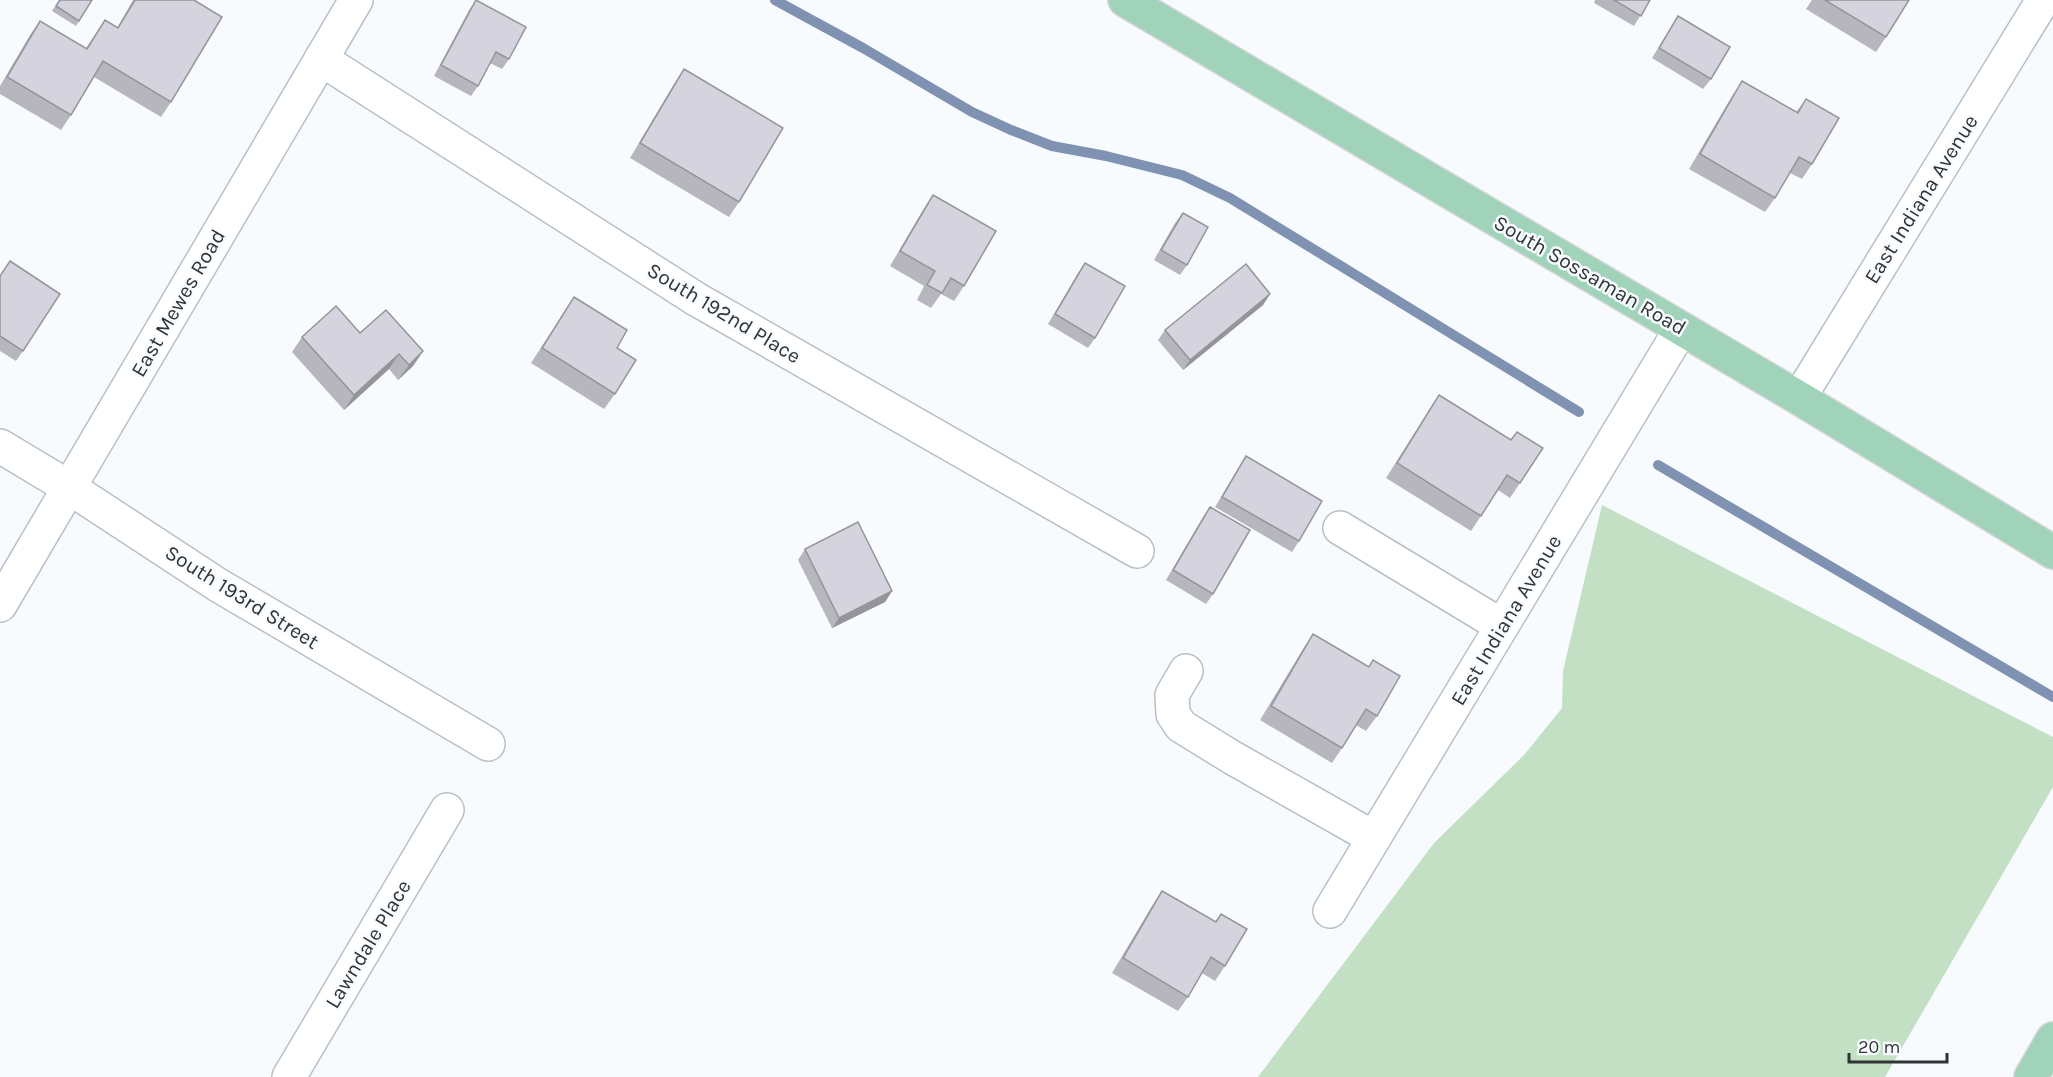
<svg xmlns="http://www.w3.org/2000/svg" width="2053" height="1077" font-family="Karla,sans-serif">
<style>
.green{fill:#c3e0c5}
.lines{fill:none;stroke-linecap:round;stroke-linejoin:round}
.stream{stroke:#7f92b2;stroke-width:10}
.minor-casing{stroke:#b8c0c8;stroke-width:36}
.major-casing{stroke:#d6d6d7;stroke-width:36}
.minor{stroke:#fff;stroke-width:33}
.major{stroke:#a0d3b9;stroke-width:33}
.wall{fill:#b7b6bf}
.shaded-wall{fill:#95949b}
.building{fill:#d5d4de;stroke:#95949b;stroke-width:1.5}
.labels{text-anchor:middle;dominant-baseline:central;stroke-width:5;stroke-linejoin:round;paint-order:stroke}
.street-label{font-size:21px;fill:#313437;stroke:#f8fbfe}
</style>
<rect width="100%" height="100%" fill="#f8fbfe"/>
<polygon class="green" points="1602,505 2053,737 2053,787 1885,1077 1258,1077 1434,843 1524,755 1562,708 1563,671"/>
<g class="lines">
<g class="stream">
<polyline points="775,0 863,48 972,112 1011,130 1052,146 1106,156 1182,175 1230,198 1579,412"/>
<polyline points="1658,465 2053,697"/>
</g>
<g class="minor-casing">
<g id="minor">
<polyline points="321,59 696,299 1137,551"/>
<polyline points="1799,398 2043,0"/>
<polyline points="0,446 70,488 218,585 488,744"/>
<polyline points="1340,528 1502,626"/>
<polyline points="0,605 356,0"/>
<polyline points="1186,671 1172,695 1173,714 1181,726 1233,758 1374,838"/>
<polyline points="1330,911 1681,329"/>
<polyline points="289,1077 447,810"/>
</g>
</g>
<g class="major-casing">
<g id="major">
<polyline points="1125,0 1799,398 2053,552"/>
<polyline points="2031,1077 2053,1039"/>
</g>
</g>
<use href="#minor" class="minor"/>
<use href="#major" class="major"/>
</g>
<g class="wall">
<polygon points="59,0 92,0 76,26 52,11"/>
<polygon points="133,0 194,0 171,102 161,117 94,77 71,115 61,130 0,94 0,86 30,35 40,21 86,48 105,20 117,28"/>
<polygon points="476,0 509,59 502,69 490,63 478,86 471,96 434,76 469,10"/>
<polygon points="1595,0 1650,0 1634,26 1594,3"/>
<polygon points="1812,0 1909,0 1886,37 1876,52 1806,9"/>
<polygon points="1678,16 1711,79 1703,89 1652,58"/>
<polygon points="684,69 739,202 729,217 630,158 674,84"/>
<polygon points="1742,81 1796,112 1806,99 1812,164 1802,179 1790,173 1775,198 1765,212 1689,169 1732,96"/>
<polygon points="933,195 964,286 954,301 941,294 931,308 917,300 924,286 890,266 923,210"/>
<polygon points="1183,213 1187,265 1180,275 1154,260 1175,223"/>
<polygon points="1085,263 1095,338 1088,348 1048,324 1078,273"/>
<polygon points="0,275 23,351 16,361 0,351"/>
<polygon points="1270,294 1263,305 1183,370 1158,340 1165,330"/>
<polygon points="574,297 617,348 615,394 604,409 531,363"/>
<polygon points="360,333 423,351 413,366 398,380 389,369 344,410 292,352 302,337"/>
<polygon points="1439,395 1520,483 1510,498 1498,490 1471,531 1386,478 1429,410"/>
<polygon points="1246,456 1299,541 1292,552 1215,507 1239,467"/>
<polygon points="1210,507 1213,594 1206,604 1166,580 1203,517"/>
<polygon points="805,549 892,591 885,602 832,628 798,560"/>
<polygon points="1313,634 1368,667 1373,660 1377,716 1366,731 1356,725 1342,748 1332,763 1260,720 1303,649"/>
<polygon points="1162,891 1215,922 1221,914 1225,966 1215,981 1202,973 1188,997 1178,1011 1112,973 1152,906"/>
</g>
<g class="shaded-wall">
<polygon points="1270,294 1263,305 1183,370 1190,360"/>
<polygon points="423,351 413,366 398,380 409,365"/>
<polygon points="399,354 389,369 344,410 354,395"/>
<polygon points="892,591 885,602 832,628 839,618"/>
</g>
<g class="building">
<polygon points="60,0 92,0 79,21 56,6"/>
<polygon points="135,0 194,0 222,17 171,102 103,61 71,115 7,77 40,21 87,49 105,20 118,28"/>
<polygon points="476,0 526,27 509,59 496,52 478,86 441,65"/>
<polygon points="1614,0 1650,0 1641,16"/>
<polygon points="1825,0 1909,0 1886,37"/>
<polygon points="1678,16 1730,47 1711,79 1659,48"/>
<polygon points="684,69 783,128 739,202 640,143"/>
<polygon points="1742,81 1798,113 1806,99 1839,118 1812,164 1799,157 1775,198 1700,154"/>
<polygon points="933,195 996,231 964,286 951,278 942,293 927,285 935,271 900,251"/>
<polygon points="1183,213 1208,227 1187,265 1161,250"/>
<polygon points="10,261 60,294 23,351 0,336 0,276"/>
<polygon points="1085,263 1125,286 1095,338 1055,314"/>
<polygon points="1246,264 1270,294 1190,360 1165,330"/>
<polygon points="574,297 627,330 617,348 636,360 615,394 542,348"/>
<polygon points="336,306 360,333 386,310 423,351 409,365 399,354 354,395 302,337"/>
<polygon points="1439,395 1511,440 1517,432 1543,448 1520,483 1507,475 1481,516 1397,463"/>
<polygon points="1246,456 1322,501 1299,541 1222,497"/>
<polygon points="1210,507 1250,530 1213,594 1173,570"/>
<polygon points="858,522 892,591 839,618 805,549"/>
<polygon points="1313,634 1369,667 1373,660 1400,676 1377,716 1366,709 1342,748 1271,706"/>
<polygon points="1162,891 1216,922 1221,914 1247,929 1225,966 1211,957 1188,997 1123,958"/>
</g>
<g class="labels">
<g class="street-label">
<text transform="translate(1921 199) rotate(-58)">East Indiana Avenue</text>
<text transform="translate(1590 275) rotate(30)">South Sossaman Road</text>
<text transform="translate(178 303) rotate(-60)">East Mewes Road</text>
<text transform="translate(724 313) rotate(31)">South 192nd Place</text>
<text transform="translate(242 597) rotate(32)">South 193rd Street</text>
<text transform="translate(1506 620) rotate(-59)">East Indiana Avenue</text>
<text transform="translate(368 944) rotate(-59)">Lawndale Place</text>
</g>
</g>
<path d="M1849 1053v9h98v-9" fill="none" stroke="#313437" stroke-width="3"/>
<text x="1858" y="1053" font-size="18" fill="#313437" stroke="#f8fbfe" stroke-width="4.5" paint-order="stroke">20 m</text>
</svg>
